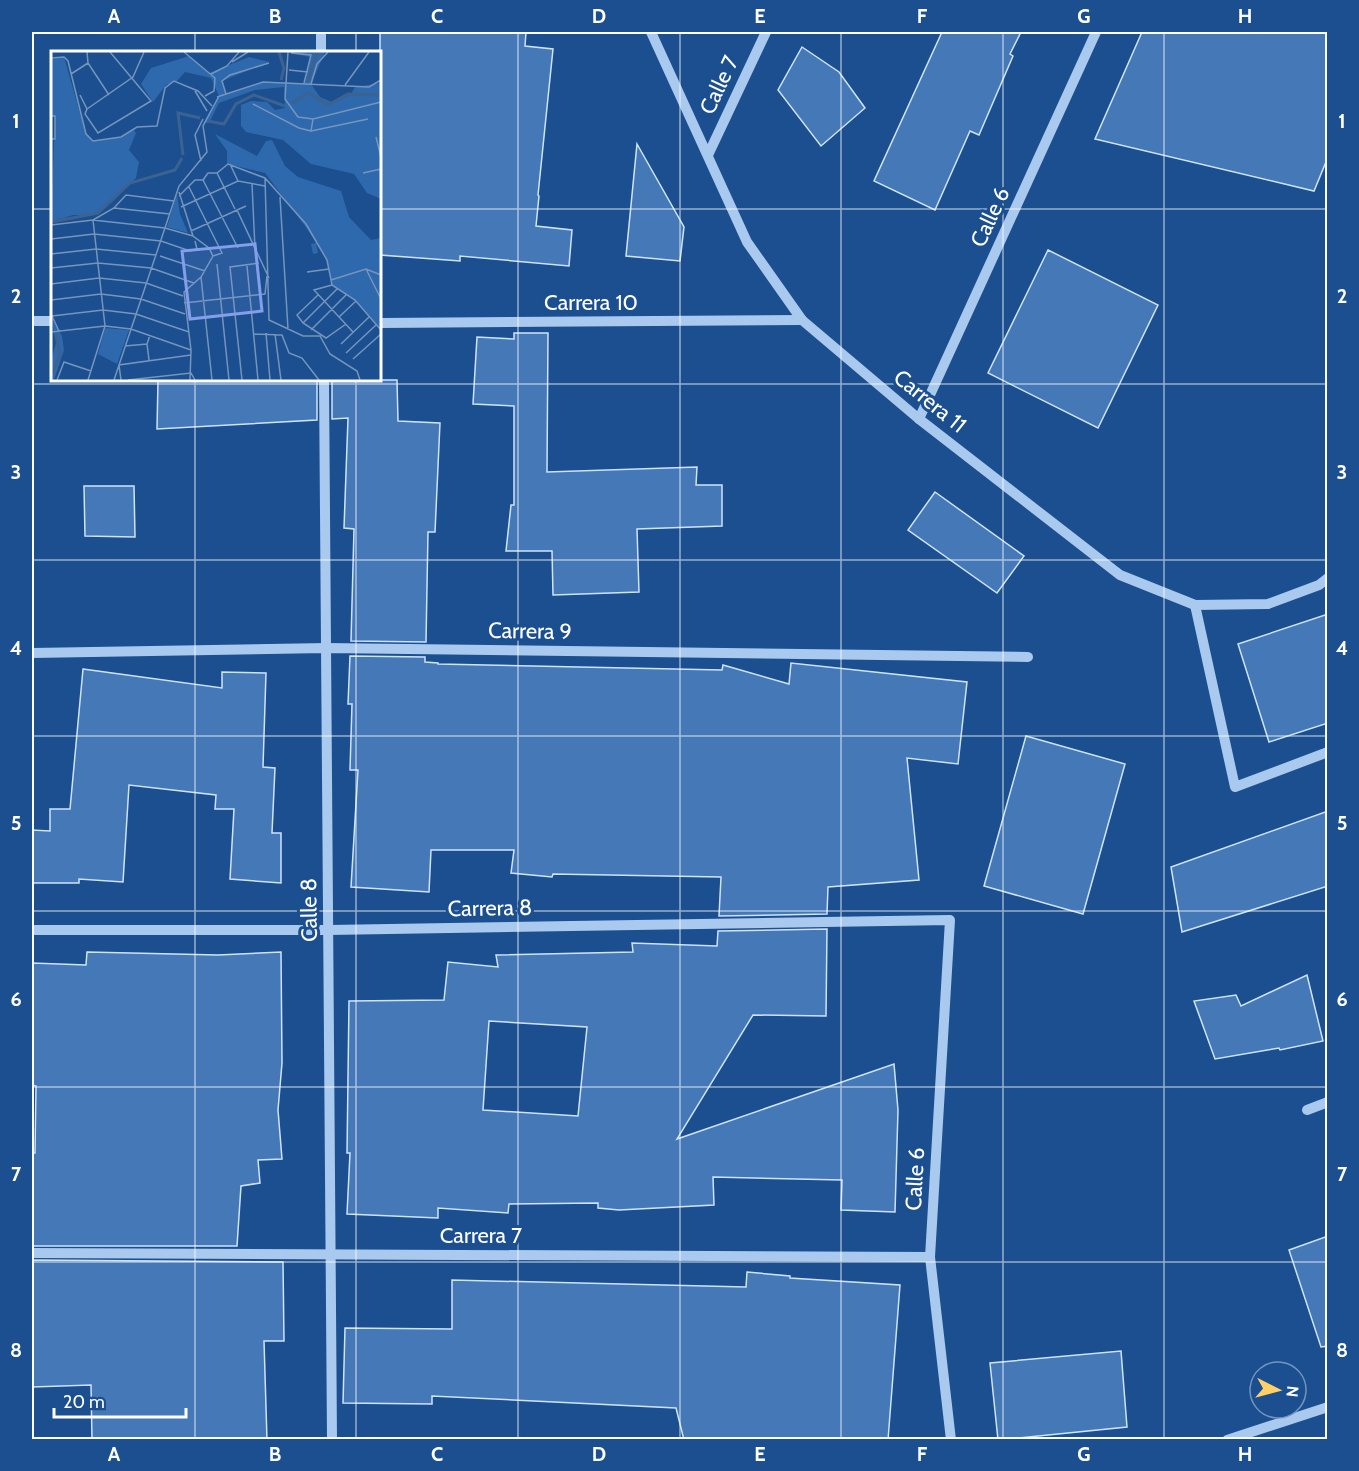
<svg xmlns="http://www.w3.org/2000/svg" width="1359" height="1471" font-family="Cabin,sans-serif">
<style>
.building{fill:#4478b7;stroke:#cfe3fa;stroke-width:1.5;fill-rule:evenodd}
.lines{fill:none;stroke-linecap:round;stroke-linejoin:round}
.minor{stroke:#a9c9ee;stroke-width:10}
.grid{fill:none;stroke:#fff;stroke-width:1.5;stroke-opacity:0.55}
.labels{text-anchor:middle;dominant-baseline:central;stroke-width:6;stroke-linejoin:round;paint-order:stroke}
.street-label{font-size:22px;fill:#fff;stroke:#1b4f8f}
.inset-river{fill:none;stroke:#3c6290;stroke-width:3}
.inset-road{fill:none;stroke:#7695bc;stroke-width:1.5}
.view{fill:#839eea;fill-opacity:0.15;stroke:#839eea;stroke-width:3}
.inset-edge{fill:none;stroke:#fff;stroke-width:3}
.neatline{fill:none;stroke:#fff;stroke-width:2}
.grid-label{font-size:20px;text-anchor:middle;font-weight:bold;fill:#fff}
</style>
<rect width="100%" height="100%" fill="#1b4f8f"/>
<g class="building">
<polygon points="380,32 526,32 525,46 553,49 538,195 539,196 536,226 572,230 569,266 460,256 460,261 380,255"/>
<polygon points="942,32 1021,32 1010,54 1013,56 979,135 970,131 935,210 874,181"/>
<polygon points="1142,32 1328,32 1328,157 1314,191 1095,139"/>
<polygon points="802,47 839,72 865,108 821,146 778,90"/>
<polygon points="637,144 684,227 680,261 626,256"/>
<polygon points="1048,250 1158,305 1098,428 988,373"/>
<polygon points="514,333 548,333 547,472 697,467 696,485 722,485 722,526 637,529 639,592 553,595 552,551 506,551 511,505 514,505 514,406 473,404 477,337 514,339"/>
<polygon points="158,380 317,380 317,420 157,429"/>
<polygon points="332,380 397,380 398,421 440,423 435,532 428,532 426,642 351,641 354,529 344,528 348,418 332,419"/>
<polygon points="84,486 134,486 135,537 85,536"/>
<polygon points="935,492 1024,556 997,593 908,530"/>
<polygon points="1328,614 1328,723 1269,742 1238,644"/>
<polygon points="350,656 425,657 425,662 438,663 438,664 722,670 723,665 789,684 791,663 967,682 958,764 907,758 919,880 828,887 827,914 719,916 721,877 553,874 552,877 511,873 514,850 431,850 429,892 351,887 358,770 350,770 352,704 348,704"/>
<polygon points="83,669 222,688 222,672 266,673 263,767 275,768 272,833 281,833 281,883 230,879 234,809 215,809 216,795 129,785 123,882 79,879 79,883 32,883 32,830 50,831 50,809 70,809"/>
<polygon points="1026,736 1125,764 1083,914 984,886"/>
<polygon points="1328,811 1328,886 1182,932 1171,867"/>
<path d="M827 929 826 1016 753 1015 677 1139 894 1064 898 1110 895 1212 841 1210 842 1180 713 1177 714 1205 619 1210 598 1208V1203L509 1204 508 1213 438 1208V1218L347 1214 350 1153H347L349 1001 444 1000 448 962 498 967 496 955 633 952 632 943 717 946 718 931ZM489 1021 587 1027 578 1116 483 1110Z"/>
<polygon points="87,952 218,955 281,952 282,1063 278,1110 282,1159 258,1160 260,1183 241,1186 237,1246 32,1246 32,1153 35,1153 36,1086 32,1085 32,963 86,965"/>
<polygon points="1307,975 1323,1041 1280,1050 1279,1048 1215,1059 1194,1001 1236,995 1241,1006"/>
<polygon points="1328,1236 1328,1346 1321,1347 1289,1250"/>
<polygon points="32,1260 283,1262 284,1341 264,1341 267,1440 92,1440 91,1385 32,1387"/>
<polygon points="747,1272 790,1276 790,1278 900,1285 888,1440 684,1440 676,1408 432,1396 432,1404 343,1403 345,1328 452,1329 452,1280 746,1287"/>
<polygon points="1121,1351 1127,1427 998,1440 990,1363"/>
</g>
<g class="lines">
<g class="minor">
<polyline points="321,32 321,52"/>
<polyline points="651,32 747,242 802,320 919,419 1120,575 1195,605 1268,604 1319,585 1328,578"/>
<polyline points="708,155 766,32"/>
<polyline points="32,321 52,321"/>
<polyline points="380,323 802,320"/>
<polyline points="324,380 332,1440"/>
<polyline points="919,419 1096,32"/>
<polyline points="1195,605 1235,787 1328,752"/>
<polyline points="32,653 326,648 1028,657"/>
<polyline points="32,930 329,930 950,920 930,1257 951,1440"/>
<polyline points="1307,1110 1328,1102"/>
<polyline points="32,1253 930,1257"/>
<polyline points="1227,1440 1328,1407"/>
</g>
</g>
<path class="grid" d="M195 32V52M356 32V52M518 32V1440M680 32V1440M841 32V1440M1003 32V1440M1164 32V1440M32 209H52M380 209H1328M195 380V1440M356 380V1440M32 384H1328M32 560H1328M32 736H1328M32 911H1328M32 1087H1328M32 1262H1328"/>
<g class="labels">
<g class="street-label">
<text transform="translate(719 85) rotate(-65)">Calle 7</text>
<text transform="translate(990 217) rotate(-65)">Calle 6</text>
<text x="591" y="302">Carrera 10</text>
<text transform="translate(930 401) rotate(39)">Carrera 11</text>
<text transform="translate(530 631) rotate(1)">Carrera 9</text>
<text transform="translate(490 908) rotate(-1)">Carrera 8</text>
<text transform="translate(309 910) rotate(-91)">Calle 8</text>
<text transform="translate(915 1179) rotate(-87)">Calle 6</text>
<text x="481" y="1235">Carrera 7</text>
</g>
</g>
<g transform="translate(51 51)">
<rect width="330" height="330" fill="#1b4f8f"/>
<path d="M235 1H274L260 33 269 46 283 52 300 43 304 36 330 32V148L316 142 303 123 260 113 232 89 195 81 190 75V54L200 50 216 51 224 59 234 57 233 36 204 39 168 52 158 72H153L168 45 160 27 134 21 126 30 115 34 102 51 90 33 100 17 138 5 158 22 198 6 218 11 171 30 175 43 212 31 254 32 259 6ZM13 6 34 80 42 90 70 86 82 78 85 82 78 99 88 111 85 127 60 152 42 164H22L0 171 4 66 0 65V8ZM164 83 206 105 215 90 221 89 234 115 247 126 290 140 298 166 320 189 330 187V279L304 249 281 234 275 207 265 193 267 202 262 203 260 193 265 192 257 179 214 122 176 113V100ZM126 143 129 163 137 182 116 176ZM0 267 11 285 13 299 3 329H0V310L5 292ZM54 277 78 279 66 313 47 303Z" fill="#2e69ad"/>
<path class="inset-river" d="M228 1 233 17 230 29M257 30 266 1M241 52 258 42 277 54 297 43 330 44M157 70 173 73 185 53 203 44 234 55M132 104 127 62 149 67M0 171 47 162 79 132 124 119 131 107M0 325 9 304 5 283"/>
<path class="inset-road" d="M36 1 37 12 58 44M133 1 164 27 163 40 154 45M237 1 234 48 247 66 262 68 330 51M240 2 260 4 253 32M0 7 13 6 17 10 35 83 42 90 70 86 86 76 106 75 114 37 123 30 147 40 161 55M181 11 197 1M238 19 257 21M20 23 37 12M160 23 176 15 188 1M260 33 266 13 277 1M294 34 318 1M144 40 156 60M175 43 171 30 179 24 218 12M29 44 36 58 34 63 47 82 100 50 59 1M166 46 212 31 318 36 330 29M202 53 248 77 260 80 262 68M36 58 82 26 93 1M0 65H4V88H0M260 80 317 68M325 86 330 106M150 110 144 84 152 68M179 113 187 130M166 122 184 158M312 122 330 118M214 127 218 269 252 285H269L279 303 306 320 309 329M152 129 157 122H166L177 113 214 127 255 173 276 209 281 234 304 249 330 279M152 129 187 197M201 133 204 198M138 136 171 202 162 205M128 141 142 185 158 197 162 205 150 226 133 241 140 299 139 329M128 145 144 129H152M229 146 237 278M130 156 187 130 214 135M63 157 119 163M186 159 218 227M0 174 42 169 114 177 142 185M140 180 195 155M0 188 43 183 110 190 139 200 146 198 144 190M0 203 45 198 105 204M109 205 154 220M166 213 178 329M196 215 207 329M0 217 47 212 100 217 143 232M315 218 330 248M256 221 278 218M150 226 161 329M280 229 315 218 330 224M0 233 48 227 95 232 132 245M281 234 263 239 302 281M267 244 246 264 252 272 275 287 295 273M0 249 50 243 90 248 134 263M133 252 214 243 216 225M0 263 8 280M1 265 52 259 85 263 138 281M288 266 305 250M252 272 286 238M260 279 296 243M0 281 54 275 80 278 140 299M215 282 219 329M203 283 231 284 238 302 251 307 268 329M224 283 230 329M290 293 318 266M74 295 96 293M295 302 325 274M302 308 330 283M98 309 96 293 99 284M6 329 13 311 40 320M37 329 54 275 42 169 63 157 75 144 123 150M63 329 128 135 156 101 152 75 168 45M70 329 68 314 140 304M77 329 140 322 144 329M191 329 179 216 208 212"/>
<path class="view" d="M204 193 211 260 139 268 131 200Z"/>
<rect width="330" height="330" class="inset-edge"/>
</g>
<rect width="1359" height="1471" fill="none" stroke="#1b4f8f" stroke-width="66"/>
<g transform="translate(1278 1390) rotate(96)"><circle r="28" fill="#1b4f8f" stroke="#7695bc" stroke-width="1.5"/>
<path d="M0-4.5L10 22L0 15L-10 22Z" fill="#ffd166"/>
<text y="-9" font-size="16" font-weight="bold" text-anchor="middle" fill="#ffffff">N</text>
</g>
<path d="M54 1408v9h132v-9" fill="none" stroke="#ffffff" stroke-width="3"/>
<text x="63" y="1408" font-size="18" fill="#ffffff" stroke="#1b4f8f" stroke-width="4.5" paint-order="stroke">20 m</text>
<rect x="33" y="33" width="1293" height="1405" class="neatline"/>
<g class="grid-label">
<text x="114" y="23">A</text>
<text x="275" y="23">B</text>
<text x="437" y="23">C</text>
<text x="599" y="23">D</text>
<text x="760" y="23">E</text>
<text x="922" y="23">F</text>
<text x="1084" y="23">G</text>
<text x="1245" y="23">H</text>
<text x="16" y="128">1</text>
<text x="1342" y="128">1</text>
<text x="16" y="303">2</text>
<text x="1342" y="303">2</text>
<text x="16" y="479">3</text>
<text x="1342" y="479">3</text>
<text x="16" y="655">4</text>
<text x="1342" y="655">4</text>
<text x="16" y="830">5</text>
<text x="1342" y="830">5</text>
<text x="16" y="1006">6</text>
<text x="1342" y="1006">6</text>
<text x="16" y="1181">7</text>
<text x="1342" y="1181">7</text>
<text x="16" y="1357">8</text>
<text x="1342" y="1357">8</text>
<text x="114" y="1461">A</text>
<text x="275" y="1461">B</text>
<text x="437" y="1461">C</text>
<text x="599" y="1461">D</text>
<text x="760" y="1461">E</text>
<text x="922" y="1461">F</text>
<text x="1084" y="1461">G</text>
<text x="1245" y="1461">H</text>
</g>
</svg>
